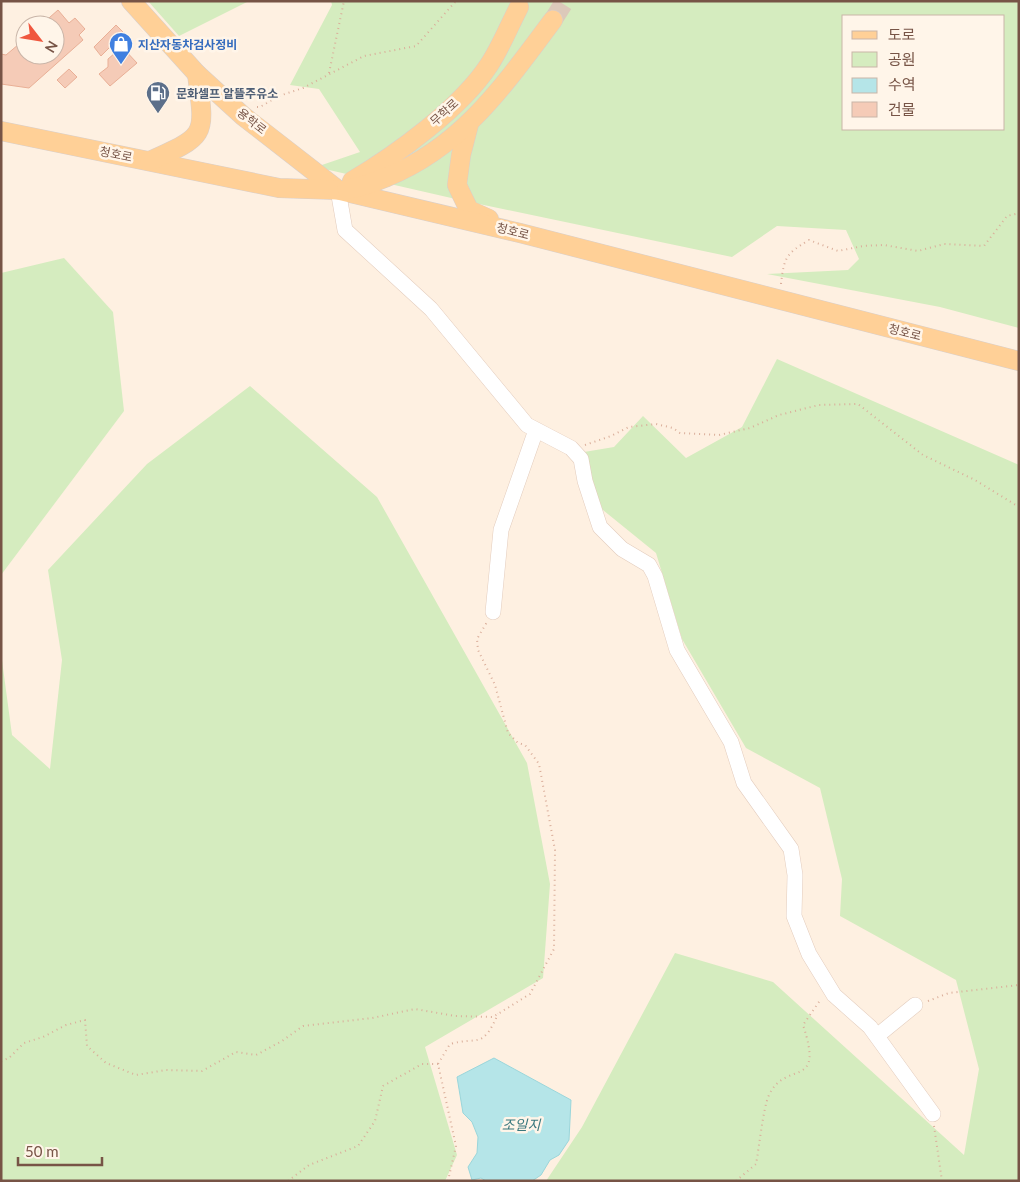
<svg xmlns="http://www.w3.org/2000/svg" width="1020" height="1182" font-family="Lato,'Noto Sans KR',sans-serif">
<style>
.green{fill:#d5ecbf;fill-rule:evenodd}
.water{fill:#b5e5e8;stroke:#9ad6db}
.building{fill:#f5cbb7;stroke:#e9af96}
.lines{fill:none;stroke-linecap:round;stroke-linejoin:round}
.major-tunnel{stroke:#dcc9ba;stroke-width:19;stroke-dasharray:19 9;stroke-linecap:butt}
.minor-casing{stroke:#e3ccbd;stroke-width:16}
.major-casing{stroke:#d9cfcb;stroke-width:20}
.path{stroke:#daae9a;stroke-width:2;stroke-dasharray:1 4;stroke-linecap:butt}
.minor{stroke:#fff;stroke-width:15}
.major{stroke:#ffd097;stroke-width:19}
.labels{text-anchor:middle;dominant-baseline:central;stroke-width:5;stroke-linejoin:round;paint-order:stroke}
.shop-label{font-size:12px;font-weight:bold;fill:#366cbe;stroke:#fff5e9;text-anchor:start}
.service-label{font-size:12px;font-weight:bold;fill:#4e5e75;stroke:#fff5e9;text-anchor:start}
.street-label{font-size:12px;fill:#775446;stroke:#fff5e9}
.water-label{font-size:14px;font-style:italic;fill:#39787e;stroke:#fff5e9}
</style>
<rect width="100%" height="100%" fill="#fef0e1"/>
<g class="green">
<polygon points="148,1 249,1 179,36"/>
<path d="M331 1H1019V328L940 307 767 274 848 270 859 259 846 230 777 226 732 257 460 200 316 167 360 152 319 89 290 85 332 5ZM844 16H1004V129H844Z"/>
<polygon points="64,258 113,312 124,411 1,575 1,273"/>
<polygon points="777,359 1019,465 1019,1181 546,1181 582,1127 675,953 773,982 964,1155 979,1069 956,980 840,916 842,879 820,788 746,748 682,639 656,553 598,506 584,452 614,447 643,416 686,458 742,427"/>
<polygon points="250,386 377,497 527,763 550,884 543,978 425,1047 457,1155 445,1181 1,1181 1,653 12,735 50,769 62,660 48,570 147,464"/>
</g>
<polygon class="water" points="494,1058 571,1100 569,1140 559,1155 550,1160 541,1175 532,1181 486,1181 481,1178 472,1180 468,1167 477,1153 478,1137 472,1122 463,1113 457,1077"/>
<g class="building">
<polygon points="58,10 69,23 75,18 85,29 79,35 83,40 29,88 1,84 1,54 6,55 25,39 25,55 55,55 55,25 41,25"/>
<polygon points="116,25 124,33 101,56 94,47"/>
<polygon points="122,47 137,63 110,86 99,74 108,67 108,59"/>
<polygon points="69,69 77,77 65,88 57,80"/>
</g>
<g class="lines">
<polyline class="major-tunnel" points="553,20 565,1"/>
<g class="minor-casing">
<g id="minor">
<polyline points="338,190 345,230 431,309 527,425 571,448 581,459 585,481 600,527 622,549 649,565 655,576 677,650 731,742 744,783 791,849 795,875 794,916 809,954 834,995 870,1027 933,1114"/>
<polyline points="493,612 501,530 536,430"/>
<polyline points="877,1036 915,1005"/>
</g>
</g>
<g class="major-casing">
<g id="major">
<polyline points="131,1 197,74 243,116 338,190"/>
<polyline points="469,124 461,155 457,185 469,210 489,219"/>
<polyline points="1,131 279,188 338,190 520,233 1019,361"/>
<path d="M150 161C208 135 205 136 197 74"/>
<path d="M352 181C396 155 461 108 489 65 501 47 509 26 519 7"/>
<path d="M347 189C362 188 373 182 387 177 463 146 505 84 553 20"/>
</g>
</g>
<g class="path">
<polyline points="329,73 344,1"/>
<polyline points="257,107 260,107 279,96 303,88 364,56 416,46 456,1"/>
<path d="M781 284C784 257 786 254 809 240L838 251 863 246 884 245 918 251 944 244 984 246 1007 216 1019 213"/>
<polyline points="585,445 611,436 629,427 656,424 673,428 680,433 719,435 750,428 779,415 819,405 858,404 923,455 975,480 1019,507"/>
<polyline points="928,1001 949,993 1019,985"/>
<polyline points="1,1061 9,1058 24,1043 43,1037 66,1025 85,1020 87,1046 106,1063 136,1075 166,1070 202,1071 236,1052 256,1055 282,1041 303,1026 372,1018 415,1009 455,1016 493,1017 530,994 554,949 555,850 539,764 525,745 518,743 508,733 495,685 478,650 477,639 487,622"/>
<polyline points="934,1126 942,1181"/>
<polyline points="288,1181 309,1165 358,1146 375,1121 383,1086 422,1064 438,1064"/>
<path d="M448 1181 456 1146 438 1064 450 1044C479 1036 482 1050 498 1014"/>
<path d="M736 1181 756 1164C759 1149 763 1108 769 1095 786 1059 825 1091 803 1025L821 999"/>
</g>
<use href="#minor" class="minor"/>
<use href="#major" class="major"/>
</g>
<defs>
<g id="shop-pin" transform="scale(1.25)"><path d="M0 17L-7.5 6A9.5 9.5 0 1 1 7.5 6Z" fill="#3f7fe0" stroke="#fff5e9"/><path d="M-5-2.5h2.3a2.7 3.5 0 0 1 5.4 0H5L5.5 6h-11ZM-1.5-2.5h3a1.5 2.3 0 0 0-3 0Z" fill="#fff"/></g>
<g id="fuel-pin" transform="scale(1.25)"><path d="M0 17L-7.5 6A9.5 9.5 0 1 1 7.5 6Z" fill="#5c6f8a" stroke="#fff5e9"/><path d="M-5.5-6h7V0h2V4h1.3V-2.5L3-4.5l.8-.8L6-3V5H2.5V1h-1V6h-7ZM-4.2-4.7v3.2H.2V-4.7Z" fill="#fff"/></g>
</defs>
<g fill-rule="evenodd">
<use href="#shop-pin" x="121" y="44"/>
<use href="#fuel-pin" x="158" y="93"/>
</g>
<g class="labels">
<g class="shop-label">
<text x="138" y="44">지산자동차검사정비</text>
</g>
<g class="service-label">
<text x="176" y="93">문화셀프 알뜰주유소</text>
</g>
<g class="street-label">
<text transform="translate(444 112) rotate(-42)">무학로</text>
<text transform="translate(252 121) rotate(38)">용학로</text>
<text transform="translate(116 154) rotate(12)">청호로</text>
<text transform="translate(513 231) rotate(14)">청호로</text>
<text transform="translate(905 332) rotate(14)">청호로</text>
</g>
<g class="water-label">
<text x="521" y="1124">조일지</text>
</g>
</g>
<rect width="1020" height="1182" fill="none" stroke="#775446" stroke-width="5"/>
<rect x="842" y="15" width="162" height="115" fill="#fff5e9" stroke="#c9b5a8"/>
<rect x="852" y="31" width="25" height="8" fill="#ffd097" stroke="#c9b5a8"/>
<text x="888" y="40" font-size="15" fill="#775446">도로</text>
<rect x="852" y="52" width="25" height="15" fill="#d5ecbf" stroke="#c9b5a8"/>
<text x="888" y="65" font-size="15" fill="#775446">공원</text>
<rect x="852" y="78" width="25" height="15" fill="#b5e5e8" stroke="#c9b5a8"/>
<text x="888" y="90" font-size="15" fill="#775446">수역</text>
<rect x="852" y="102" width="25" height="15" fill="#f5cbb7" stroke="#c9b5a8"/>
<text x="888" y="115" font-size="15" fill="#775446">건물</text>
<g transform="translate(40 40) rotate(121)"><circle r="24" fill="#fff5e9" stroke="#c9b5a8"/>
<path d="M0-4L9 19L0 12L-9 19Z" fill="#f0573e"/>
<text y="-8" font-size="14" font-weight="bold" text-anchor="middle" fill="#775446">N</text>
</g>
<path d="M18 1157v8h84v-8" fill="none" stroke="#775446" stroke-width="2.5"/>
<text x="25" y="1157" font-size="15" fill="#775446" stroke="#fff5e9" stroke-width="4" paint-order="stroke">50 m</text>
</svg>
